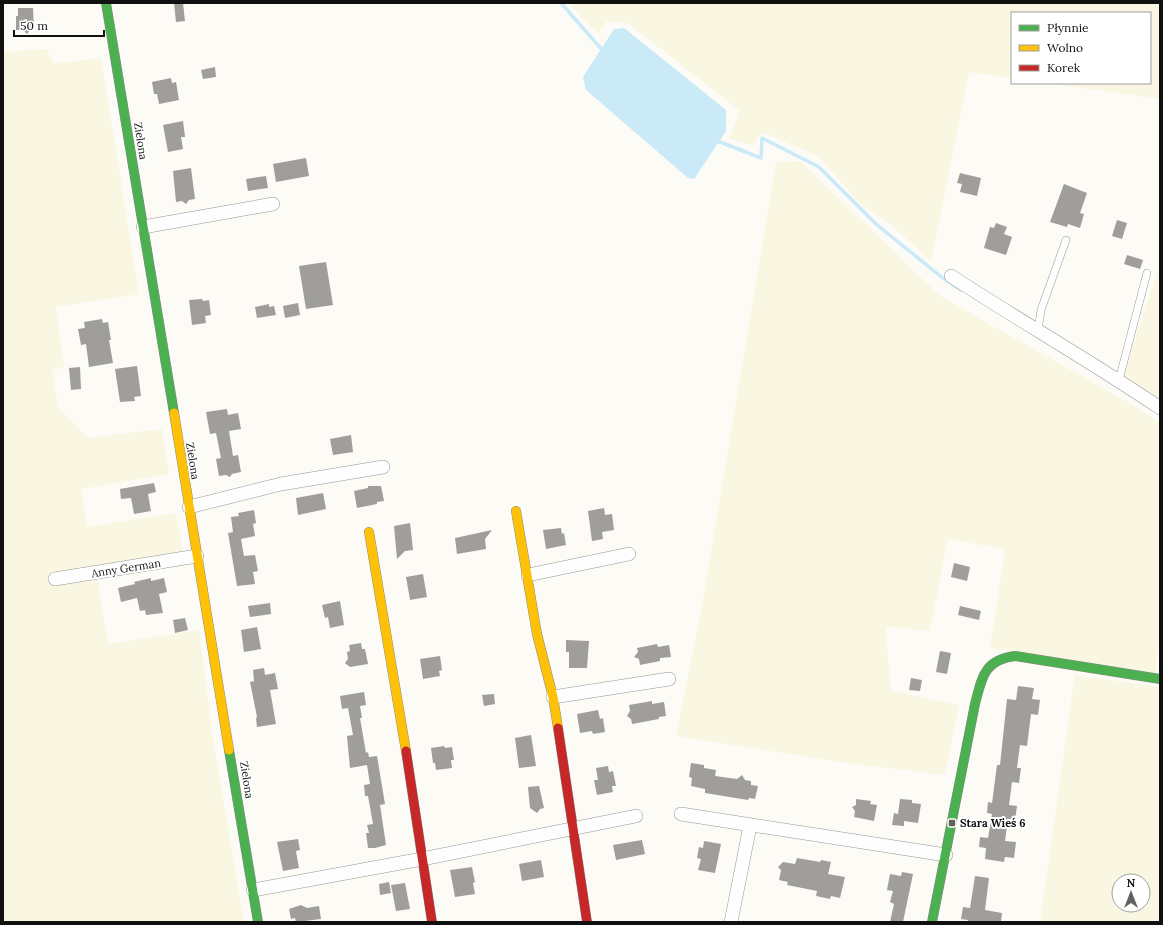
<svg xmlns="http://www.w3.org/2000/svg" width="1163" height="925" font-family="Lora,serif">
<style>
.farmland{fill:#f9f6e2;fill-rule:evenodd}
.water{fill:#caeaf8}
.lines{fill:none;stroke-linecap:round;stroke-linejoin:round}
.stream{stroke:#caeaf8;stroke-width:3.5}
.building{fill:#a09e9b}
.lane-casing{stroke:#969694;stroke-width:8}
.street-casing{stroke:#969694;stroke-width:14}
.fast-casing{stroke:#8d8c8a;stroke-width:10}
.slow-casing{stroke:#8d8c8a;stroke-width:10}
.jam-casing{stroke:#8d8c8a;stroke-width:10}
.lane{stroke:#fffefe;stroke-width:7}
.street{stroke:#fffefe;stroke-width:13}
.fast{stroke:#4caf50;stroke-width:9}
.slow{stroke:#ffc107;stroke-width:9}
.jam{stroke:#c62828;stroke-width:9}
.poi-dot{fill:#636260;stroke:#fff;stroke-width:1.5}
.labels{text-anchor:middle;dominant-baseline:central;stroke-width:4;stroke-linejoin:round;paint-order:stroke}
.street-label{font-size:11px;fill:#101010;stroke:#fff}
.poi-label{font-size:11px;font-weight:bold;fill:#101010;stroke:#fff;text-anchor:start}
</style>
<rect width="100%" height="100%" fill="#fcfbf6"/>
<g class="farmland">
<polygon points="569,3 1160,3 1160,99 1048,83 1150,83 1150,13 1012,13 1012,78 969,72 931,262 892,225 859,202 818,156 762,132 753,146 729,138 740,111 628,23 607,21 598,34"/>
<polygon points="47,49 53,64 101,58 139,294 56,307 64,368 52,370 58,407 87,438 162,429 169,474 81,489 87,527 176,513 183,553 97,578 108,644 199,630 212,733 244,922 3,922 3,52"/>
<polygon points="800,161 940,296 1148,414 1160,424 1160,641 1155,673 990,648 1005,550 948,538 930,631 885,626 891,691 959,705 945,775 847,763 676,736 701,611 776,162"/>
<polygon points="1160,265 1160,404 1122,378"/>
<path d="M1075 675 1160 687V922H1040ZM1119 881H1143V905H1119Z"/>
</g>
<polygon class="water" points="624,28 726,110 726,131 694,179 688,178 586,90 583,77 614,29"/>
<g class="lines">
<g class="stream">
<polyline points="561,3 604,52"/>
<polyline points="715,140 761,158 762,138 819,167 877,225 944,279 961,290"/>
</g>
</g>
<g class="building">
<polygon points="174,3 183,3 185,21 176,22"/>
<polygon points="18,8 33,8 34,29 30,30 27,34 23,30 16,30 16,16 18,16"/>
<polygon points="215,67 216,77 203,79 201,70"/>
<polygon points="171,78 172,83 176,82 179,100 159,104 157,94 154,94 152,82"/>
<polygon points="183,121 185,137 181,137 183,149 168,152 163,125"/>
<polygon points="306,158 309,176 276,182 273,164"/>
<polygon points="191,168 195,199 189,200 186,204 182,201 176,202 173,171"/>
<polygon points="960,173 981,178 977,196 960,192 962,184 957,183"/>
<polygon points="266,176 268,188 248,191 246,179"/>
<polygon points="1064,184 1087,193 1080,213 1084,214 1080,228 1068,224 1067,227 1050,222"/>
<polygon points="1117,220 1127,223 1122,239 1112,236"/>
<polygon points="996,223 1007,227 1004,234 1012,237 1006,255 984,248 990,227 994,228"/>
<polygon points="1127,255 1143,260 1140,269 1124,264"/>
<polygon points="326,262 333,305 306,309 299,266"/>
<polygon points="202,299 203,301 209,300 211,315 205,316 206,323 192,325 189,300"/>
<polygon points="298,303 300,315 285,318 283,306"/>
<polygon points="269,304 269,307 274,306 276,315 257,318 255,307"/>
<polygon points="102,319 103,323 108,322 111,340 109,340 113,363 89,367 86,344 81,345 78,329 85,328 84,322"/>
<polygon points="137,366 141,396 134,397 135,401 120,402 115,369"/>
<polygon points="80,367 81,389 71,390 69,368"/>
<polygon points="227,409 228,415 238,413 241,429 229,431 233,456 238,455 241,472 232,474 230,477 226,475 219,476 216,459 221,458 216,433 210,434 206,412"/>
<polygon points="351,435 353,452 333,455 330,439"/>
<polygon points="154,483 156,492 148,494 151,511 134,514 131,498 121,499 120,489"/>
<polygon points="368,486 381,486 384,501 377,502 377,504 357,508 354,491 368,488"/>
<polygon points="323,493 326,509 298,515 296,498"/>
<polygon points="604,508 605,515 612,514 614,530 602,532 603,539 592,541 588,511"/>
<polygon points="254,510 256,523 253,524 255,536 241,539 244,556 255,555 258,571 253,572 255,584 237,586 228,533 233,532 231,517 239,516 238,513"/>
<polygon points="410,523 413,550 405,551 397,559 394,526"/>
<polygon points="561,528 562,534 564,533 566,545 546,549 543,530"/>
<polygon points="492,530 485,539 486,549 457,554 455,538"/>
<polygon points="954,563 970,567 967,581 951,577"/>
<polygon points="423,574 427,597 410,600 406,577"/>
<polygon points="151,578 151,581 164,578 167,592 159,594 163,613 146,615 145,610 140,611 137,598 121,602 118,588 135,584 134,582"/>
<polygon points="340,601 344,625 330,628 328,617 325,618 322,605"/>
<polygon points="270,603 271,614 250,617 248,606"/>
<polygon points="960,606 981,611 979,620 958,615"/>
<polygon points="185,618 188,630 175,633 173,620"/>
<polygon points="257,627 261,649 244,652 241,630"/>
<polygon points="566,640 589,641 587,668 569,668 569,652 566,652"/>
<polygon points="361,643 362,649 365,649 368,664 350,667 345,663 348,659 347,652 350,651 349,645"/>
<polygon points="657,644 658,647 669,645 671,657 660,658 660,661 640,665 639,659 634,657 638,652 637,648"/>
<polygon points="940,651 951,653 947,674 936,672"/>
<polygon points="440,656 442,670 439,671 440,676 423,679 420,659"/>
<polygon points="264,668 265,675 275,673 278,689 270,690 276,724 257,727 256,718 257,717 250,682 254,681 253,670"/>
<polygon points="911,678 922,680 920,691 909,690"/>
<polygon points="1018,686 1034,688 1032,699 1040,700 1038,715 1031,714 1027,746 1020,745 1017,768 1021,768 1019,783 1012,782 1009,805 1017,806 1015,820 1008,819 1005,841 1016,842 1014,858 1005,857 1004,862 985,859 986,848 979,847 980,837 988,838 992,814 987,813 988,802 992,803 997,765 1000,765 1007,699 1016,700"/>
<polygon points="364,692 366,705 360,706 362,718 360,718 366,753 368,752 369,757 377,756 385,804 380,805 386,845 375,848 368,848 366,833 369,833 367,825 373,824 368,796 365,796 364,785 370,784 367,765 350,768 347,736 353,735 348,708 342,709 340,696"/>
<polygon points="494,694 495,704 484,706 482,695"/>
<polygon points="652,701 652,704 664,702 666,716 659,717 659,719 632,724 631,719 627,716 630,711 629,705"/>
<polygon points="598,710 600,719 603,718 605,732 593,734 592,731 580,733 577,714"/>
<polygon points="531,735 536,766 519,768 515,738"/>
<polygon points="444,746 445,748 452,747 454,760 451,760 452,768 436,770 435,763 433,763 431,748"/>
<polygon points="691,763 704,765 704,768 716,770 715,776 737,779 742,775 745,780 751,781 751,785 758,786 755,799 749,798 748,800 705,793 705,789 691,786 692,778 689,777"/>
<polygon points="608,766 609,772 613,771 616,786 612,786 613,792 597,795 594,780 598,780 596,768"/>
<polygon points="539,786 544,808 540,809 537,813 530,808 528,787"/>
<polygon points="856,799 871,801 870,804 877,805 874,821 854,817 855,811 852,807 856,805"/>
<polygon points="900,799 912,800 912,803 921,804 918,823 904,821 904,826 892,825 894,813 898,814"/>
<polygon points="298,839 300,850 296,851 299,868 283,871 277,842"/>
<polygon points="642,840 645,854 616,860 613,845"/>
<polygon points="704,841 721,844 715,873 698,870 701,859 697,858 699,847 703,848"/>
<polygon points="797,858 820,862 821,860 831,862 828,874 845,877 840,898 831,896 830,899 816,896 817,891 787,885 788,882 779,880 781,870 778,867 783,862 795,864"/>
<polygon points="541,860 544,877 522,881 519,864"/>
<polygon points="472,867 475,882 473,883 475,894 455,897 450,870"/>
<polygon points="902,872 913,874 903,922 890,922 894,904 890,902 893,891 887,890 890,874 901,876"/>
<polygon points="975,876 989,878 985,910 1002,913 1001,922 967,922 968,920 961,919 963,907 970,908"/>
<polygon points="389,882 391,893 380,895 379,884"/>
<polygon points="405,883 410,909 396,911 391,885"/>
<polygon points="301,905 307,908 319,906 321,919 296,922 295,918 291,919 289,909"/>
</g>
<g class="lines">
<g class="lane-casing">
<g id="lane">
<polyline points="1038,330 1041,310 1066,240"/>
<polyline points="1119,380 1147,273"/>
</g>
</g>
<g class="street-casing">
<g id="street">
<polyline points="143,227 273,204"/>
<path d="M951 276C1020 321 1092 362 1160 408"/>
<polyline points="189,507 281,484 383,467"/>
<polyline points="528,575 629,554"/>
<polyline points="55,579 197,556"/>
<polyline points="553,697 669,679"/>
<polyline points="681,814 946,855"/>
<polyline points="253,890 422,859 636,816"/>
<polyline points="731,922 750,826"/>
</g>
</g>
<g class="fast-casing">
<g id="fast">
<polyline points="106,3 174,413"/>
<polyline points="229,750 258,922"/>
<path d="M932 922 975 704C982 677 984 660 1015 656L1160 679"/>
</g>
</g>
<g class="slow-casing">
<g id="slow">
<polyline points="174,413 229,750"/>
<polyline points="516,511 537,634 553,697 558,728"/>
<polyline points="369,532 406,751"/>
</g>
</g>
<g class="jam-casing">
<g id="jam">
<polyline points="558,728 587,922"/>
<polyline points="406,751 432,922"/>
</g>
</g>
<use href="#lane" class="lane"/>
<use href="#street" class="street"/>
<use href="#fast" class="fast"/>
<use href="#slow" class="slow"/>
<use href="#jam" class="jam"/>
</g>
<rect class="poi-dot" x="948" y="819" width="8" height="8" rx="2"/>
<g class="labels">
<g class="street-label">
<text transform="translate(141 141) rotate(81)">Zielona</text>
<text transform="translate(193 461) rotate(81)">Zielona</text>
<text transform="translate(126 568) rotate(-9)">Anny German</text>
<text transform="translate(247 780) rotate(81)">Zielona</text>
</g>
<g class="poi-label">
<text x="960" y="823">Stara Wieś 6</text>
</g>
</g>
<rect width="1163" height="925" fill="none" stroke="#101010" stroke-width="8"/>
<rect x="1011" y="12" width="140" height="72" fill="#ffffff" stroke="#9f9f9f"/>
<rect x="1019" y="25" width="20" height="6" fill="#4caf50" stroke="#9f9f9f"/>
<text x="1047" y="32" font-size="12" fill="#101010">Płynnie</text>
<rect x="1019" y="45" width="20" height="6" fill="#ffc107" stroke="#9f9f9f"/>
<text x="1047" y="52" font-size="12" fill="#101010">Wolno</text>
<rect x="1019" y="65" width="20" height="6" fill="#c62828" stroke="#9f9f9f"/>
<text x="1047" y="72" font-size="12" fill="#101010">Korek</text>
<g transform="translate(1131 893)"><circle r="19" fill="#ffffff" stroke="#9f9f9f"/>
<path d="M0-3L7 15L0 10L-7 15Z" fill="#636260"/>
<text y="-6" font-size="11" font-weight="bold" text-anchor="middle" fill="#101010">N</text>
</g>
<path d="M14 30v6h90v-6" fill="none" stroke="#101010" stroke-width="2"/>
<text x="20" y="30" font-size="12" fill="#101010" stroke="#ffffff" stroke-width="3" paint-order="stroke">50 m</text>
</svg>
